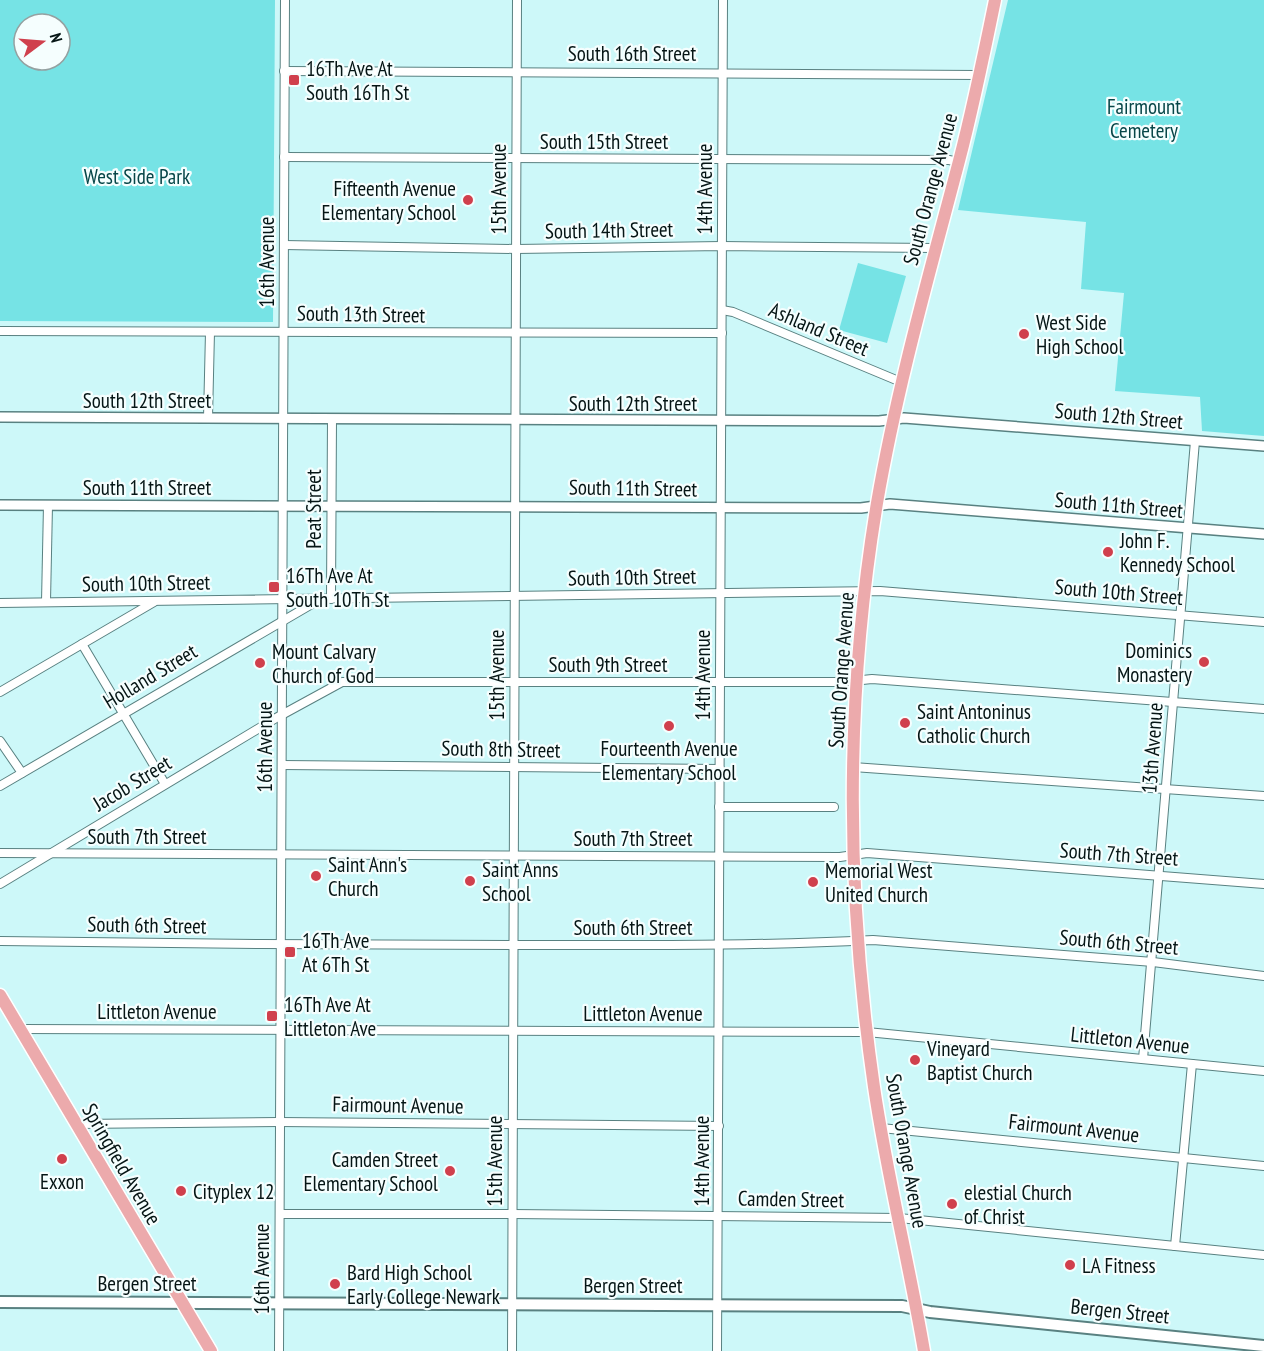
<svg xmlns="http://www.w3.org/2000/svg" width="1264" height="1351" font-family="'PT Sans Narrow',sans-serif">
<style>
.green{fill:#76e3e5;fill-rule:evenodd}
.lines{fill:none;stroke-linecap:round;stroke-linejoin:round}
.minor-casing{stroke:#598181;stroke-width:10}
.tertiary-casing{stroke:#598181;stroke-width:12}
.secondary-casing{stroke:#598181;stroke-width:14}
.primary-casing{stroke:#fff;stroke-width:15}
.minor{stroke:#fff;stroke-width:8}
.tertiary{stroke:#fff;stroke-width:9}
.secondary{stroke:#fff;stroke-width:10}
.primary{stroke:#ecaaac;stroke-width:12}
.poi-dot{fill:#d0404d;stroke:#f5fefe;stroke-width:2}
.labels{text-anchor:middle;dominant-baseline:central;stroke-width:4.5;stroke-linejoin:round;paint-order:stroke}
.street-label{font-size:21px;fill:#051515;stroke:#f5fefe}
.poi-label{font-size:21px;fill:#051515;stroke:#f5fefe;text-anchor:start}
.park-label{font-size:21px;fill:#064648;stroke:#f5fefe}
</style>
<rect width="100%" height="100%" fill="#cdf8f9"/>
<g class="green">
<path d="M0 0H275L273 322 0 321ZM24 24H60V60H24Z"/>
<polygon points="1008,0 1264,0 1264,436 1202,431 1200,397 1115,391 1124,293 1081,289 1086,222 958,210"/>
<polygon points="858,263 906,276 887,343 839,330"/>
</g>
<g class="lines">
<g class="minor-casing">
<g id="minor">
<polyline points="284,71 979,75"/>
<polyline points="284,157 949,160 959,162"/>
<polyline points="284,245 516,249 722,246 935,248"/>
<polyline points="722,310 733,312 901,382"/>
<polyline points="0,331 722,333"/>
<polyline points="208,418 210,332"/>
<polyline points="331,599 332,419"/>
<polyline points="46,602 48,505"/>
<polyline points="0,603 880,591 1264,622"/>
<polyline points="82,644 165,784"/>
<polyline points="0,692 154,602"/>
<polyline points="0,741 22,773"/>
<polyline points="282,765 720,769"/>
<polyline points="853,767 1264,796"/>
<polyline points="0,786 317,601"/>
<polyline points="719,807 834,807"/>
<polyline points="0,853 840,857 867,853 1264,884"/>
<polyline points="0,884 276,718 342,682 843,682 872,679 1264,709"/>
<path d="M0 941C176 944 353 945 529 945 644 945 759 946 873 940L1153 962 1264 976"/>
<polyline points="20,1029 867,1032 1264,1071"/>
<polyline points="1143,1059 1195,441"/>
<polyline points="76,1124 279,1122 719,1126"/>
<polyline points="881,1128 1264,1166"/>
<polyline points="280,1214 512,1214 899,1218 1264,1255"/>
<polyline points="1175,1246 1192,1064"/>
<polyline points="279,1351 285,0"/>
<polyline points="512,1351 517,0"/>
<polyline points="717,1351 723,0"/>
</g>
</g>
<g class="tertiary-casing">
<g id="tertiary">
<polyline points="0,417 879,421 904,418 1264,446"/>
<polyline points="0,505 861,508 890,504 1264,534"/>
</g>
</g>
<g class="secondary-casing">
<polyline id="secondary" points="0,1302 902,1306 930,1312 1264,1346"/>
</g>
<g class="primary-casing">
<g id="primary">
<polyline points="0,995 211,1351"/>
<path d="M924 1351C909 1263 887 1176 874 1087 846 894 845 695 877 503 897 387 929 275 959 161 973 108 984 54 995 0"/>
</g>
</g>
<use href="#minor" class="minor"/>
<use href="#tertiary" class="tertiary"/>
<use href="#secondary" class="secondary"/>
<use href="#primary" class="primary"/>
</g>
<g class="poi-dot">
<rect x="288" y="74" width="12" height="12" rx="3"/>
<circle cx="468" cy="200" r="6"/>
<circle cx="1024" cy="334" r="6"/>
<circle cx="1108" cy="552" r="6"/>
<rect x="268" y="581" width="12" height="12" rx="3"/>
<circle cx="1204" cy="662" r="6"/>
<circle cx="260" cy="663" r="6"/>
<circle cx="905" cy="723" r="6"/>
<circle cx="669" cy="726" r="6"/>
<circle cx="316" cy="876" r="6"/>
<circle cx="470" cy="881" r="6"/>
<circle cx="813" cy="882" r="6"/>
<rect x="284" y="946" width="12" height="12" rx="3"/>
<rect x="266" y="1010" width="12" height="12" rx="3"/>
<circle cx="915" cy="1060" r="6"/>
<circle cx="62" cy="1159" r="6"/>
<circle cx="450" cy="1171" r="6"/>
<circle cx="181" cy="1191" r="6"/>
<circle cx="952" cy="1204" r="6"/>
<circle cx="1070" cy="1265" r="6"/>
<circle cx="335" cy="1284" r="6"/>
</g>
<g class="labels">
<g class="street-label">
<text x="632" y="53">South 16th Street</text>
<text x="604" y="141">South 15th Street</text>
<text transform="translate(498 189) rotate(-90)">15th Avenue</text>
<text transform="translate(704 189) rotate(-90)">14th Avenue</text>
<text transform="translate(930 189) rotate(-75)">South Orange Avenue</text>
<text transform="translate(609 230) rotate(-1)">South 14th Street</text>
<text transform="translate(266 262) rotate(-90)">16th Avenue</text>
<text transform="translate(361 314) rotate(1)">South 13th Street</text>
<text transform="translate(819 329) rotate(23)">Ashland Street</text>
<text x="147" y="400">South 12th Street</text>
<text x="633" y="403">South 12th Street</text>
<text transform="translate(1119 416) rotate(5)">South 12th Street</text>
<text x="147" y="487">South 11th Street</text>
<text transform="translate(633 488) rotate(1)">South 11th Street</text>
<text transform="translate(1119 505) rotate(5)">South 11th Street</text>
<text transform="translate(313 509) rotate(-90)">Peat Street</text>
<text transform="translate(632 577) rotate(-1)">South 10th Street</text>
<text transform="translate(146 583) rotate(-1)">South 10th Street</text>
<text transform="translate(1119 592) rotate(5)">South 10th Street</text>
<text x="608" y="664">South 9th Street</text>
<text transform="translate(841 670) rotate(-86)">South Orange Avenue</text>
<text transform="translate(496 675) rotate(-90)">15th Avenue</text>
<text transform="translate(702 675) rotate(-90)">14th Avenue</text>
<text transform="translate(150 676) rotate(-31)">Holland Street</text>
<text transform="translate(264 747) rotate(-90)">16th Avenue</text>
<text transform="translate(1152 748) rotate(-86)">13th Avenue</text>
<text transform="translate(501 749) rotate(1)">South 8th Street</text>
<text transform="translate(132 783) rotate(-31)">Jacob Street</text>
<text x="147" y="836">South 7th Street</text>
<text x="633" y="838">South 7th Street</text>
<text transform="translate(1119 854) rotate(4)">South 7th Street</text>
<text transform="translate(147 925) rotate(1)">South 6th Street</text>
<text x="633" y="927">South 6th Street</text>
<text transform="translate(1119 942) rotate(5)">South 6th Street</text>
<text x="157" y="1011">Littleton Avenue</text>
<text x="643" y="1013">Littleton Avenue</text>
<text transform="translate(1130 1040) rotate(6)">Littleton Avenue</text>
<text transform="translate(398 1105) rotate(1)">Fairmount Avenue</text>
<text transform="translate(1074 1128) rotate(6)">Fairmount Avenue</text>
<text transform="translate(907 1151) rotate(80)">South Orange Avenue</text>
<text transform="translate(494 1161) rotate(-90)">15th Avenue</text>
<text transform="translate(701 1161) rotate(-90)">14th Avenue</text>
<text transform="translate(122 1164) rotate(60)">Springfield Avenue</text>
<text transform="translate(791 1199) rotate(1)">Camden Street</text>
<text transform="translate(261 1269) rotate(-90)">16th Avenue</text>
<text x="147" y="1283">Bergen Street</text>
<text x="633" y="1285">Bergen Street</text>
<text transform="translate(1120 1311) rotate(6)">Bergen Street</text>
</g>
<g class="poi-label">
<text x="306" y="68">16Th Ave At<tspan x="306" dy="24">South 16Th St</tspan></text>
<text x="456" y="188" text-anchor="end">Fifteenth Avenue<tspan x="456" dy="24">Elementary School</tspan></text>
<text x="1036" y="322">West Side<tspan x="1036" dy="24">High School</tspan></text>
<text x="1120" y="540">John F.<tspan x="1120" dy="24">Kennedy School</tspan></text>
<text x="286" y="575">16Th Ave At<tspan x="286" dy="24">South 10Th St</tspan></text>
<text x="1192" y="650" text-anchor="end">Dominics<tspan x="1192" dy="24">Monastery</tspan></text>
<text x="272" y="651">Mount Calvary<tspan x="272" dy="24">Church of God</tspan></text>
<text x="917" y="711">Saint Antoninus<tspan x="917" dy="24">Catholic Church</tspan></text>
<text x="669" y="748" text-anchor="middle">Fourteenth Avenue<tspan x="669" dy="24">Elementary School</tspan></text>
<text x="328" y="864">Saint Ann's<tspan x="328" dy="24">Church</tspan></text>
<text x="482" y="869">Saint Anns<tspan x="482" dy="24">School</tspan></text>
<text x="825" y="870">Memorial West<tspan x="825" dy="24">United Church</tspan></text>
<text x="302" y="940">16Th Ave<tspan x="302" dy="24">At 6Th St</tspan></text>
<text x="284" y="1004">16Th Ave At<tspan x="284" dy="24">Littleton Ave</tspan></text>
<text x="927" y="1048">Vineyard<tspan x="927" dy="24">Baptist Church</tspan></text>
<text x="438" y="1159" text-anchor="end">Camden Street<tspan x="438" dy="24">Elementary School</tspan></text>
<text x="62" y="1181" text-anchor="middle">Exxon</text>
<text x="193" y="1191">Cityplex 12</text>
<text x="964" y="1192">elestial Church<tspan x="964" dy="24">of Christ</tspan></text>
<text x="1082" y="1265">LA Fitness</text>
<text x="347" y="1272">Bard High School<tspan x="347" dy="24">Early College Newark</tspan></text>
</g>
<g class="park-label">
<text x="1144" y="106">Fairmount<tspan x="1144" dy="24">Cemetery</tspan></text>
<text x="137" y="176">West Side Park</text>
</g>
</g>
<g transform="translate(42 42) rotate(74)"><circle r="28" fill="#f5fefe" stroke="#95a1a1" stroke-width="1.5"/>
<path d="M0-4.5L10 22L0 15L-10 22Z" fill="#d0404d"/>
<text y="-9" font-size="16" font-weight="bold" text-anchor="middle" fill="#051515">N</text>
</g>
</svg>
